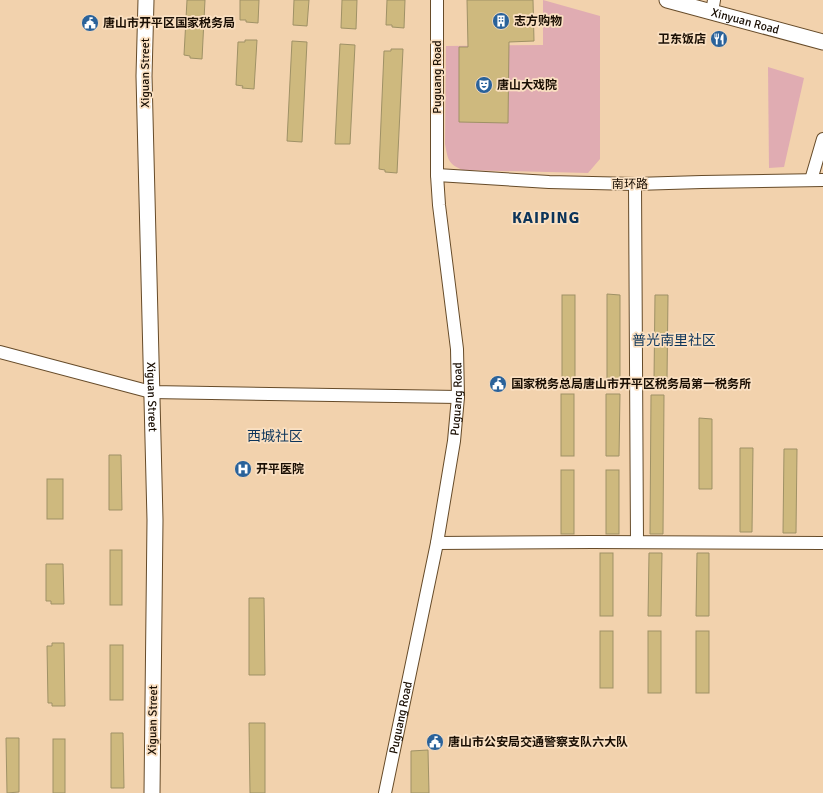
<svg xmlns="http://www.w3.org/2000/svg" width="823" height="793" font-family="Signika,'Noto Sans SC',sans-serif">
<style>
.green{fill:#e0acb2}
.building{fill:#ceb97e;stroke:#9f9166}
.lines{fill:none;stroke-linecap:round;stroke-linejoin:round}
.minor-casing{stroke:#664b29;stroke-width:14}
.major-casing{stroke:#664b29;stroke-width:17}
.minor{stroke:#fff;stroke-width:12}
.major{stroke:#fff;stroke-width:15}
.labels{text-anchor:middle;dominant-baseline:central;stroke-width:3.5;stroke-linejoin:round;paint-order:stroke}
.poi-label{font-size:12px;font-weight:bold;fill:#190e03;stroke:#fae0c2;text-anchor:start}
.street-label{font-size:12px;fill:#190e03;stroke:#fae0c2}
.quarter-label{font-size:14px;fill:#0c345a;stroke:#fae0c2}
.district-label{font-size:16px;font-weight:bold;letter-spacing:1px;fill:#0c345a;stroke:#fae0c2}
</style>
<rect width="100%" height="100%" fill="#f2d2ad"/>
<g class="green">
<path d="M543 0 600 16V159L588 173 463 170C448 164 448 160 445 144L446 46 543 45Z"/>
<polygon points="768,67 804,78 784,167 769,168"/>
</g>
<g class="building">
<polygon points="187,0 205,0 202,59 190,58 190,56 184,55"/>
<polygon points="240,0 259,0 258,23 246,22 246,20 240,20"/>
<polygon points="294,0 309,0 307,26 293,25"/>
<polygon points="342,0 357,0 356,29 341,28"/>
<polygon points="387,0 405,0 404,28 392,27 392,25 386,25"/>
<polygon points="467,0 533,0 534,41 509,42 508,123 459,122 459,47 468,47"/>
<polygon points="245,40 257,40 254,89 242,88 243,86 236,85 238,42 245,42"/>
<polygon points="292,41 307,42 302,142 287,141"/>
<polygon points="340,44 355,45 350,144 335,144"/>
<polygon points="391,49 403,49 397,173 385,172 385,170 379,169 384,51 391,51"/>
<polygon points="607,294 620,295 620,379 607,379"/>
<rect x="562" y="295" width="13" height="84"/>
<polygon points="655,295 668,295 667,379 654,379"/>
<rect x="561" y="394" width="13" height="62"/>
<polygon points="606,394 620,394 619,456 606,456"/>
<polygon points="651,395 664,395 663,534 650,534"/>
<polygon points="699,418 712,419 712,489 699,489"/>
<polygon points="740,448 753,448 752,532 740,532"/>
<polygon points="784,449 797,449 796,533 783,533"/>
<polygon points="109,455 121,455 122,510 109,510"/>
<rect x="561" y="470" width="13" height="64"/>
<rect x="606" y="470" width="13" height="64"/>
<rect x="47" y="479" width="16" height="40"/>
<rect x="110" y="550" width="12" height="55"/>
<rect x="600" y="553" width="13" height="63"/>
<polygon points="649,553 662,553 661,616 648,616"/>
<polygon points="697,553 709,553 709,616 696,616"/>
<polygon points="46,564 63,564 64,604 51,604 51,601 46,601"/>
<polygon points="249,598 264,598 265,675 249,675"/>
<rect x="600" y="631" width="13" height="57"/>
<rect x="648" y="631" width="13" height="62"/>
<rect x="696" y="631" width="13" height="62"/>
<polygon points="52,643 64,643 65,706 52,706 52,703 48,703 47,646 52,646"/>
<rect x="110" y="645" width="13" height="55"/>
<polygon points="249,723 265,723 265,793 250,793"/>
<polygon points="111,733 123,733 124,788 111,788"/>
<polygon points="6,738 19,738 19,792 7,793"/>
<rect x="53" y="739" width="12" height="54"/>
<polygon points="428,750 429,793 411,793 411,751"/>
</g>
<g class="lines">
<g class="minor-casing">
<g id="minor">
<polyline points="712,12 714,0"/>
<polyline points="437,175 549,182 635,184 702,182 823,180"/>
<polyline points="811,180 823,139"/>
<polyline points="635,184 637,542"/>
<polyline points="0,352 151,392 458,397"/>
<polyline points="437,543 592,542 823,543"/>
<path id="s1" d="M385 793 437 543 454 441 458 397 457 349 439 205 437 175V0"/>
</g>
</g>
<g class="major-casing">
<g id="major">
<path id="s2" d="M146 0 144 76 155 520 152 793"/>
<path id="s3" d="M667 0 823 42"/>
</g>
</g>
<use href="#minor" class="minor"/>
<use href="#major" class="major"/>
</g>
<defs>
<g id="building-disc" transform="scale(0.9)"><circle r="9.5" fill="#2a629a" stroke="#fae0c2"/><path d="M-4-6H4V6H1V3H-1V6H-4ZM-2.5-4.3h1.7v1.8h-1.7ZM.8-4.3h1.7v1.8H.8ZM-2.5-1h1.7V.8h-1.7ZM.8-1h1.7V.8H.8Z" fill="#fff"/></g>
<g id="civic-disc" transform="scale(0.9)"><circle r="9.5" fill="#2a629a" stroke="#fae0c2"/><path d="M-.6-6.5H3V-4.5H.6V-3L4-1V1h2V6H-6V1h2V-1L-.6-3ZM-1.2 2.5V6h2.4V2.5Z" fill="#fff"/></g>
<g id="restaurant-disc" transform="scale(0.9)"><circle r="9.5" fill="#2a629a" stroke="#fae0c2"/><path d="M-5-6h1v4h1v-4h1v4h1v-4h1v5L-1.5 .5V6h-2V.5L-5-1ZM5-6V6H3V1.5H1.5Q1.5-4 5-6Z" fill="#fff"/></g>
<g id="theatre-disc" transform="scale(0.9)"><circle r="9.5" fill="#2a629a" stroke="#fae0c2"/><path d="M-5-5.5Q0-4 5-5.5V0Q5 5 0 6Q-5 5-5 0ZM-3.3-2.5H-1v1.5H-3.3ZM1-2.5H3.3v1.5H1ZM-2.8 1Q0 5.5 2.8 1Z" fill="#fff"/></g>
<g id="hospital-disc" transform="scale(0.9)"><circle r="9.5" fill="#2a629a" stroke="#fae0c2"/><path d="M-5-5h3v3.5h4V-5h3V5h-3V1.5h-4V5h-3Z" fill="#fff"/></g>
</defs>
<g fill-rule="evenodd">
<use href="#building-disc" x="501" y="21"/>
<use href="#civic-disc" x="90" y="23"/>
<use href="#restaurant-disc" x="719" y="39"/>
<use href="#theatre-disc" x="484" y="85"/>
<use href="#civic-disc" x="498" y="384"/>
<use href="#hospital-disc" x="243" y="469"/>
<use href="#civic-disc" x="435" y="742"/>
</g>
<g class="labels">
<g class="poi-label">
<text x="514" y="21">志方购物</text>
<text x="103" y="23">唐山市开平区国家税务局</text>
<text x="706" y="39" text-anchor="end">卫东饭店</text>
<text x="497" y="85">唐山大戏院</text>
<text x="511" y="384">国家税务总局唐山市开平区税务局第一税务所</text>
<text x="256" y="469">开平医院</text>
<text x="448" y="742">唐山市公安局交通警察支队六大队</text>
</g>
<g class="street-label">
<text stroke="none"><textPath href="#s3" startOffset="81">Xinyuan Road</textPath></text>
<text transform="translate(145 73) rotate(-90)">Xiguan Street</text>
<text transform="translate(437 77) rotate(-90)">Puguang Road</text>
<text x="630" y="184">南环路</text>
<text stroke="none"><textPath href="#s2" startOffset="397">Xiguan Street</textPath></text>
<text stroke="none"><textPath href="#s1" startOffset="401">Puguang Road</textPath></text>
<text stroke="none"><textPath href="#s1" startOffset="77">Puguang Road</textPath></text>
<text transform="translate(153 720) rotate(-89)">Xiguan Street</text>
</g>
<g class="quarter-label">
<text x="674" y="340">普光南里社区</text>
<text x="275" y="436">西城社区</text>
</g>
<g class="district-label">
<text x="546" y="218">KAIPING</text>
</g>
</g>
</svg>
